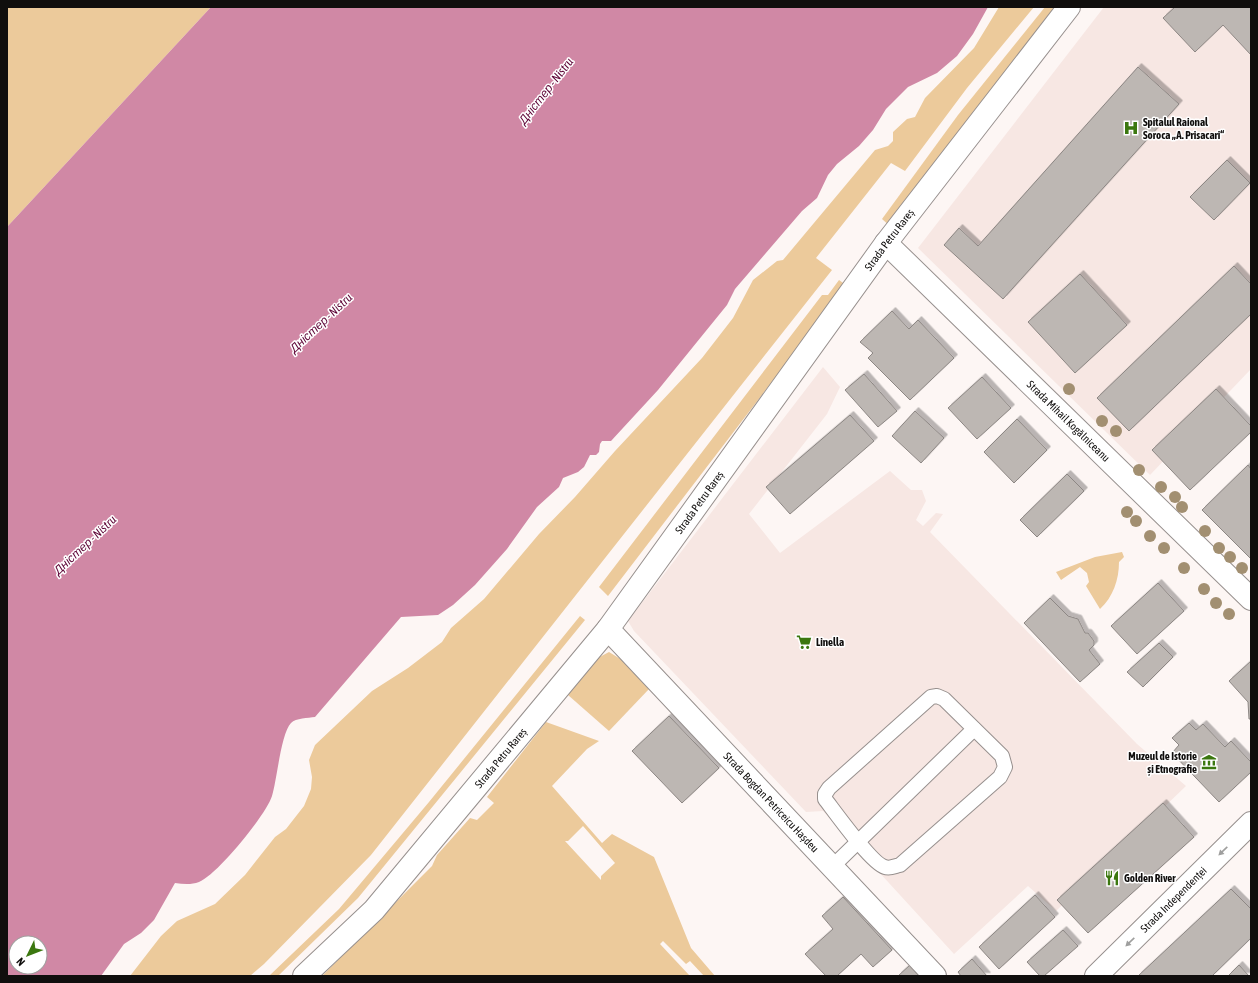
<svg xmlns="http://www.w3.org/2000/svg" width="1258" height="983" font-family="'Asap Condensed',sans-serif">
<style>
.built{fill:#f7e7e3}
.green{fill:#ecca9b;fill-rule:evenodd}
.water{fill:#d088a5;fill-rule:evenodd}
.building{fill:#bdb7b3;stroke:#8d8784;filter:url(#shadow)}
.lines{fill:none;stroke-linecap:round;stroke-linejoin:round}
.service-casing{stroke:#97908e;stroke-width:16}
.minor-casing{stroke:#97908e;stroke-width:24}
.secondary-casing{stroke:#97908e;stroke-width:24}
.service{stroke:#fff;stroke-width:14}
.minor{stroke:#fff;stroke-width:22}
.secondary{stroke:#fff;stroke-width:22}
.tree{fill:#a28f71}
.oneway{fill:#9f9f9e}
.labels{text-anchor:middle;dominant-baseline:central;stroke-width:3;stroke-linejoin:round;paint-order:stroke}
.poi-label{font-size:11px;font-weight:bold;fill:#100e0d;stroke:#fff;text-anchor:start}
.street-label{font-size:11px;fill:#100e0d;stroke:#fff}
.water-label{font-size:12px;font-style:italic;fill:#5c0335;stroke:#fff}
</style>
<defs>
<filter id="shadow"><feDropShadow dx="3.5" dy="-3.5" stdDeviation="0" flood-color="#0004"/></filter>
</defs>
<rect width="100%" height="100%" fill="#fdf6f4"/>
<g class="built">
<polygon points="1104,7 1251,7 1251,369 1150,475 918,248"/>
<polygon points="823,367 840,387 827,414 749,514 780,553 890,471 911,490 922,490 926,501 916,520 923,526 936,513 943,514 930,532 1137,744 1186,786 1056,911 1028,886 954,954 823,811 806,812 634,631 628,621"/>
</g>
<g class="green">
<polygon points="7,7 211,7 7,227"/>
<polygon points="999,7 1034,7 967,88 905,171 891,163 816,258 832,270 371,855 264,964 250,976 130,976 161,936 177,921 215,904 245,875 275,837 286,829 304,806 311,789 312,777 309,760 315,745 372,691 408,668 442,642 451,628 484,599 539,534 575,497 615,451 702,358 733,318 753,280 777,261 783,260 875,150 888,146 893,141 893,132 907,119 915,117 925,98 974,48"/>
<polygon points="1045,7 1062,7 891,227 882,219 958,115"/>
<polygon points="839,280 846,285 608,596 599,587 822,295 828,295"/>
<path d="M1122 552 1124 557 1119 562C1119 580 1113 597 1100 609L1086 586 1089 582 1087 573 1080 567 1061 580 1056 572 1095 557Z"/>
<polygon points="580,616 585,620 358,898 278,976 269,976 339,909 429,802"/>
<polygon points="609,652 622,660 649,689 609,731 568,695 594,660"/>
<path d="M546 722 599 741 587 749 552 786 602 843 612 834 654 857 691 948 715 976H704L690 961 686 964 663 941 660 944 690 976H322L432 866 437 855 470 818 477 820 494 803 487 797ZM583 826 615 863 601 876V880L565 841H568Z"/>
</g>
<path class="water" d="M211 7H988L973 34 957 56 937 73 908 87 886 109 873 130 859 146 837 164 828 175 817 198 802 211 735 289 727 305 658 390 611 441H602L600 444 599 452 596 455H590L584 467 578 472 563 478 559 487 537 507 507 549 475 585 453 605 438 615 401 617 315 717C308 718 296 718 291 723 281 733 277 780 272 796 266 815 217 875 199 882 191 885 183 884 175 883L154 920 141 933 124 944 101 976H7V227ZM16 943H40V967H16Z"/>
<g class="building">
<polygon points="1175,7 1251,7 1251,55 1223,25 1195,52 1163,18"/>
<polygon points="1138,67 1179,104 1003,299 944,245 959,228 978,246"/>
<polygon points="1227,160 1250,183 1214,220 1190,197"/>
<polygon points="1234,266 1251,284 1251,314 1129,431 1097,398"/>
<polygon points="1080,274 1127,325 1075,373 1028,322"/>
<polygon points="892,311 909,329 918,320 954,358 910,400 868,358 873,353 860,342"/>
<polygon points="864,374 897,411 878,427 845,390"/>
<polygon points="982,377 1011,408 977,439 948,408"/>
<polygon points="1216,389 1251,426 1251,432 1190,490 1152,450"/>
<polygon points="915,411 944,438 921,463 892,436"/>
<polygon points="850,415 874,441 790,514 766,487"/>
<polygon points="1017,419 1047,450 1014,483 984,452"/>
<polygon points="1248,465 1251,469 1251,559 1202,510"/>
<polygon points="1067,474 1084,491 1037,537 1020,520"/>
<polygon points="1158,583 1184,611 1137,654 1111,626"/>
<polygon points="1050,598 1068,616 1078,619 1085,633 1088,633 1094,641 1094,645 1089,650 1100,664 1080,682 1024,623"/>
<polygon points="1159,643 1173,657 1143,687 1127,672"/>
<polygon points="1251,661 1251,719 1249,719 1248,702 1229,681"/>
<polygon points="669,716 719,768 682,803 632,751"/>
<polygon points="1189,723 1196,730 1203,724 1225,747 1231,741 1251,762 1251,772 1219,802 1172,753 1179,745 1172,738"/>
<polygon points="1163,803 1194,837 1088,933 1057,900"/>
<polygon points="1231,889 1251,909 1251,938 1212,976 1138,976"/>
<polygon points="1035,895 1055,917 999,969 979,947"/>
<polygon points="843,897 892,950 873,967 861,954 837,976 826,976 805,954 833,929 822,916"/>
<polygon points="1063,930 1078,946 1044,976 1040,976 1027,962"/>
<polygon points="972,959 987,976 961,976 958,972"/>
<polygon points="910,965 919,976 898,976"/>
<polygon points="1239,965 1249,976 1228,976"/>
</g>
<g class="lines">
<g class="service-casing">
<g id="service">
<path d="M937 696 944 699 1002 756 1005 767 1000 777 900 865C895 866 890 869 885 867 872 864 835 812 825 799V794L829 788 931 697Z"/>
<polyline points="832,867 974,729"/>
</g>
</g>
<g class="minor-casing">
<g id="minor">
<path id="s1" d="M886 243 1251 599"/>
<path id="s2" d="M608 629 935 976"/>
<path id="s3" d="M304 976 374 910 608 629 886 243 1069 7"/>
</g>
</g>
<g class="secondary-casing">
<g id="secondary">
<path id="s4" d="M1096 976 1251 823"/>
</g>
</g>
<use href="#service" class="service"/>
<use href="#minor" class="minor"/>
<use href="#secondary" class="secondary"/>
</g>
<g class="tree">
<circle cx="1069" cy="389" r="6"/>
<circle cx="1102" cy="421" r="6"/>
<circle cx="1116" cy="431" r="6"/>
<circle cx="1139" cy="470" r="6"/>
<circle cx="1161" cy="487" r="6"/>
<circle cx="1175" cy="497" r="6"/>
<circle cx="1182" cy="507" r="6"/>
<circle cx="1127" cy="512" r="6"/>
<circle cx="1136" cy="521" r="6"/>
<circle cx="1205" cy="531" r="6"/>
<circle cx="1150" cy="536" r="6"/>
<circle cx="1164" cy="548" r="6"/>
<circle cx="1219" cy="548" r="6"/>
<circle cx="1230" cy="557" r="6"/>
<circle cx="1184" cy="568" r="6"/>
<circle cx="1242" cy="568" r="6"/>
<circle cx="1204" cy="589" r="6"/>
<circle cx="1216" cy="603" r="6"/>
<circle cx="1229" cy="614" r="6"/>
</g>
<defs><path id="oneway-solid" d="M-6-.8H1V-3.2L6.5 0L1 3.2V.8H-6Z"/></defs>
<g class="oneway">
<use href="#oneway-solid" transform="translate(1223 851) rotate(136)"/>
<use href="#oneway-solid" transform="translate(1130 942) rotate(136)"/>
</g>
<defs>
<g id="hospital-bare" transform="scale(1.2)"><path d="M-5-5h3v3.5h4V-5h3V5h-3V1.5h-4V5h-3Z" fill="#3b770f" stroke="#fff" stroke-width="2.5" paint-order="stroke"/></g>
<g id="supermarket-bare" transform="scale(1.2)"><path d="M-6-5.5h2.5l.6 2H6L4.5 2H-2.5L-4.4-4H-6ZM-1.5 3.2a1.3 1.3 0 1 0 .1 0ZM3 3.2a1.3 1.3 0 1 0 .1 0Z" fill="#3b770f" stroke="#fff" stroke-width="2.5" paint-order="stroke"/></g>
<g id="museum-bare" transform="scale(1.2)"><path d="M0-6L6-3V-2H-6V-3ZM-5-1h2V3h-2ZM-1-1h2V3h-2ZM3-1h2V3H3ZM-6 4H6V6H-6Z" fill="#3b770f" stroke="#fff" stroke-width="2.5" paint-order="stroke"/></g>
<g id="restaurant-bare" transform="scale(1.2)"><path d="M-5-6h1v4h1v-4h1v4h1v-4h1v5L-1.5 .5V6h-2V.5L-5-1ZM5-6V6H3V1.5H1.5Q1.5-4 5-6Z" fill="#3b770f" stroke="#fff" stroke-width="2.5" paint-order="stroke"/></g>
</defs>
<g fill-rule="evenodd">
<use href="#hospital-bare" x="1131" y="128"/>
<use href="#supermarket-bare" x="804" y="642"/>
<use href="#museum-bare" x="1209" y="762"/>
<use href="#restaurant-bare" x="1112" y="878"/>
</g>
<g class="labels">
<g class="poi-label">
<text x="1143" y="122">Spitalul Raional<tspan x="1143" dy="13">Soroca „A. Prisacari“</tspan></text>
<text x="816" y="642">Linella</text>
<text x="1197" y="756" text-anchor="end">Muzeul de Istorie<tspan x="1197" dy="13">și Etnografie</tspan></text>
<text x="1124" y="878">Golden River</text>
</g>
<g class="street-label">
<text stroke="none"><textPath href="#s3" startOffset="942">Strada Petru Rareș</textPath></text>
<text stroke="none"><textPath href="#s1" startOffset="255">Strada Mihail Kogălniceanu</textPath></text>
<text stroke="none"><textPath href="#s3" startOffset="618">Strada Petru Rareș</textPath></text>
<text stroke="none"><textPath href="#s3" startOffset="294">Strada Petru Rareș</textPath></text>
<text stroke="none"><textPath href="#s2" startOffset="238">Strada Bogdan Petriceicu Hașdeu</textPath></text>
<text stroke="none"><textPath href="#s4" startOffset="109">Strada Independenței</textPath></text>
</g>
<g class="water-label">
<text transform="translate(546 91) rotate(-52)">Дністер - Nistru</text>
<text transform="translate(321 323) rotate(-43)">Дністер - Nistru</text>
<text transform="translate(85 545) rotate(-43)">Дністер - Nistru</text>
</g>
</g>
<rect width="1258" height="983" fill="none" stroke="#100e0d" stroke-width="16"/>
<g transform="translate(28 955) rotate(227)"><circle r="19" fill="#ffffff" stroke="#9f9f9e"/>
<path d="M0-3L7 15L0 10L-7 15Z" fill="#3b770f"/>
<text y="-6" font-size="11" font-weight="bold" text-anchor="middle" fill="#100e0d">N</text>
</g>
</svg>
